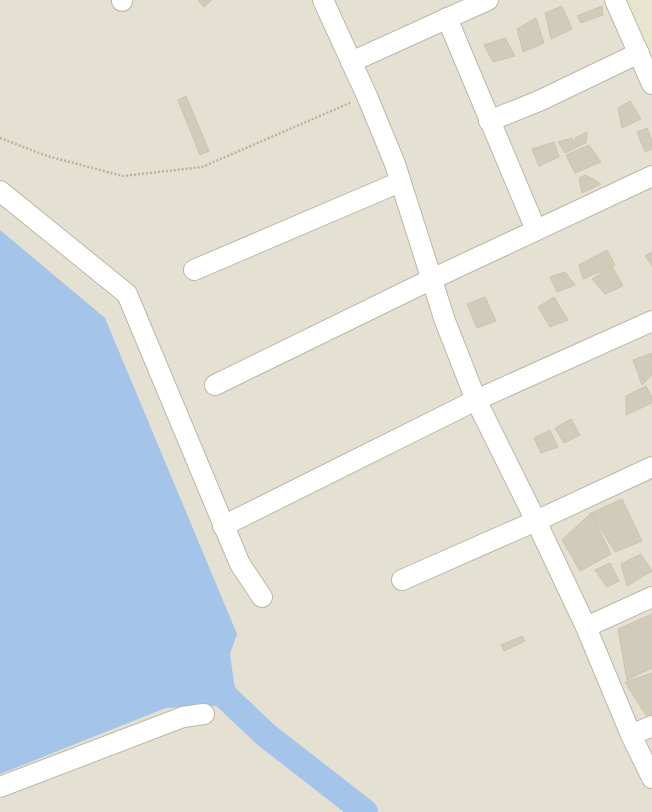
<svg xmlns="http://www.w3.org/2000/svg" width="652" height="812" font-family="'Roboto Condensed',sans-serif">
<style>
.residential{fill:#e4e1d2}
.education{fill:#e8e5ce}
.water{fill:#a4c4e9}
.lines{fill:none;stroke-linecap:round;stroke-linejoin:round}
.river{stroke:#a4c4e9;stroke-width:26}
.building{fill:#d1cbba;stroke:#cbc4ae}
.minor-casing{stroke:#bbb7a7;stroke-width:22}
.path{stroke:#bbb49a;stroke-width:2.5;stroke-dasharray:2 2;stroke-linecap:butt}
.minor{stroke:#fff;stroke-width:20}
</style>
<rect width="100%" height="100%" fill="#f0eee4"/>
<rect class="residential" x="0" y="0" width="652" height="812"/>
<polygon class="education" points="624,0 652,0 652,57"/>
<polygon class="water" points="0,230 105,318 237,634 230,654 234,683 239,700 228,711 218,706 166,708 0,774"/>
<g class="lines">
<polyline class="river" points="209,681 266,735 365,812"/>
</g>
<g class="building">
<polygon points="198,0 212,0 204,7"/>
<polygon points="562,6 572,29 551,39 545,13"/>
<polygon points="602,6 603,15 581,23 577,16"/>
<polygon points="536,18 544,43 523,52 517,29"/>
<polygon points="505,38 515,56 493,62 484,45"/>
<polygon points="186,96 209,151 200,155 178,100"/>
<polygon points="630,101 641,119 622,128 618,108"/>
<polygon points="647,128 652,141 652,149 645,152 637,132"/>
<polygon points="587,132 586,143 577,147 575,138"/>
<polygon points="572,138 577,147 565,153 558,142"/>
<polygon points="554,142 559,157 539,166 532,149"/>
<polygon points="589,145 601,162 575,173 566,155"/>
<polygon points="586,175 601,184 582,193 579,178"/>
<polygon points="607,250 615,265 583,279 579,265"/>
<polygon points="652,252 652,266 645,256"/>
<polygon points="612,266 623,286 605,294 592,279"/>
<polygon points="565,272 575,285 557,292 550,277"/>
<polygon points="485,297 496,321 477,328 467,304"/>
<polygon points="554,297 568,320 550,327 538,307"/>
<polygon points="652,353 652,375 642,385 633,360"/>
<polygon points="646,386 652,397 652,403 626,415 626,396"/>
<polygon points="571,419 580,435 564,443 555,428"/>
<polygon points="550,430 558,447 541,453 534,438"/>
<polygon points="622,499 642,541 615,552 591,513"/>
<polygon points="591,513 611,554 580,571 562,540"/>
<polygon points="641,554 652,571 627,586 621,564"/>
<polygon points="610,563 619,581 607,587 595,570"/>
<polygon points="652,614 652,668 627,680 618,629"/>
<polygon points="522,636 525,641 504,651 501,645"/>
<polygon points="652,673 652,719 649,720 625,682"/>
</g>
<g class="lines">
<g class="minor-casing">
<g id="minor">
<polyline points="122,0 122,1"/>
<polyline points="323,0 367,96 395,164 445,321 476,400 536,521 586,627 631,735 652,778"/>
<polyline points="615,0 652,84"/>
<polyline points="447,18 536,230"/>
<polyline points="351,62 488,0"/>
<polyline points="489,121 539,101 639,53"/>
<polyline points="0,191 127,294 240,564 262,597"/>
<polyline points="194,270 400,182"/>
<polyline points="215,385 432,279 652,176"/>
<polyline points="223,526 476,400 652,321"/>
<polyline points="402,580 536,521 652,467"/>
<polyline points="586,627 652,597"/>
<polyline points="631,735 652,726"/>
<polyline points="0,787 183,717 204,714"/>
</g>
</g>
<polyline class="path" points="0,138 47,156 123,176 202,167 352,102"/>
<use href="#minor" class="minor"/>
</g>
</svg>
